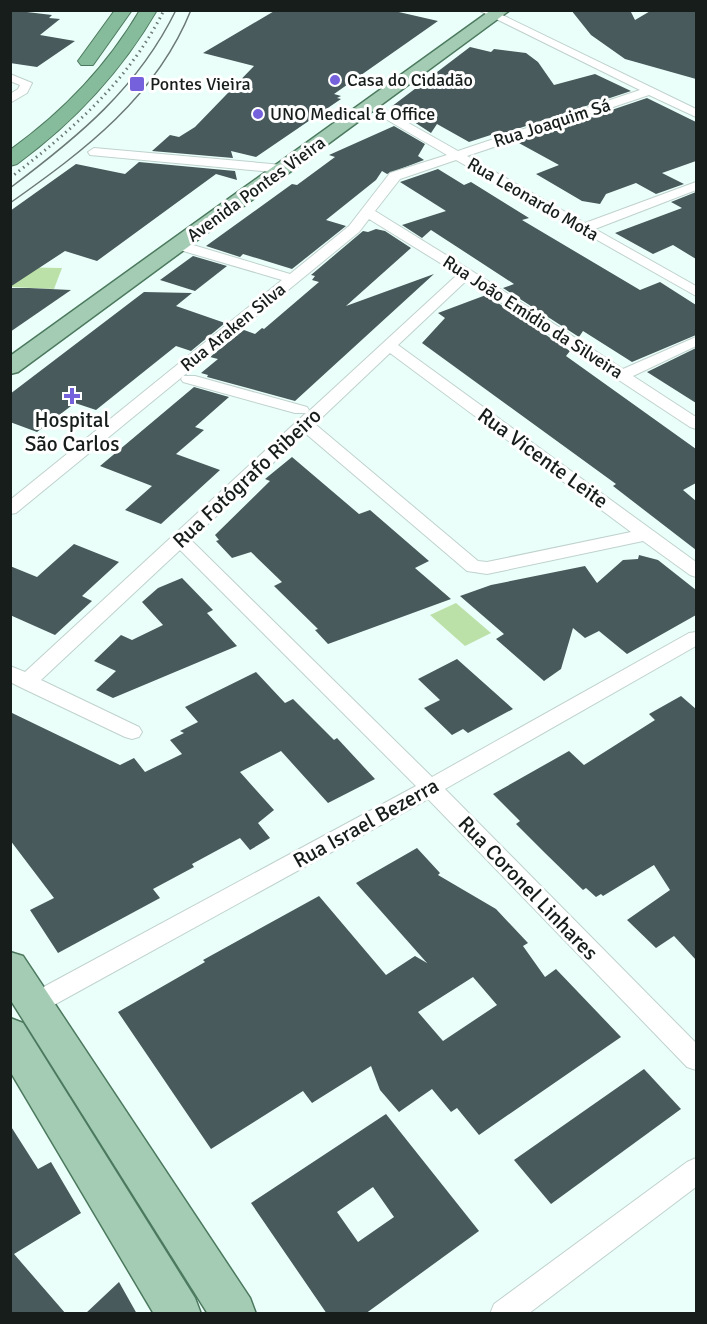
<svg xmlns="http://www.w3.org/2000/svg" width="707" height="1324" font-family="Signika,sans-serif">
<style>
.green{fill:#bce1a8}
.building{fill:#485a5b;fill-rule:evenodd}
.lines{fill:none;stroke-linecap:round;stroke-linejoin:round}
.minor-casing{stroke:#bfd2cd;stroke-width:2}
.primary-casing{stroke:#4b795e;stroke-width:3}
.trunk-casing{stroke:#4b795e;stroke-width:2}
.minor{fill:#fff;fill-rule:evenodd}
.primary{fill:#a4ccb4;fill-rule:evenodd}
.trunk{fill:#86bb9b;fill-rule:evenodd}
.tram{stroke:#6c7975;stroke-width:1.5}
.rail{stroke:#6c7975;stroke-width:3;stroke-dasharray:1.5 4;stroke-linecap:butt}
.poi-dot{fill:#7661dc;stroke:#fff;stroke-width:2}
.labels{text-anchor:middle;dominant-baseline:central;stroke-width:6;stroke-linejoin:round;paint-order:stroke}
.far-poi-label{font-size:18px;fill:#161d1b;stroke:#fff;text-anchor:start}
.far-street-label{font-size:18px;fill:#161d1b;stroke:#fff}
.poi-label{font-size:21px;fill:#161d1b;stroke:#fff}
.street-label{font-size:21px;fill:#161d1b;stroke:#fff}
</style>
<rect width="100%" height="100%" fill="#ebfffa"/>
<g class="green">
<polygon points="11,267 62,268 54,289 11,287"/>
<polygon points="456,603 491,633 465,646 430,615"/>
</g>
<g class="building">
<polygon points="10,10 52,15 49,18 60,19 40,35 75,41 37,67 10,63"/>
<polygon points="276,10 390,10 438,21 334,94 341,96 337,98 341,99 256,157 231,151 233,158 152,151 170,135 179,137 195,127 254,66 203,53"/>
<polygon points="571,10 630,10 635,20 652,10 696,10 696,79 625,59 591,35"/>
<polygon points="470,47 491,52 494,49 526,53 538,62 554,85 595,74 631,91 502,134 500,132 469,142 437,124 431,133 391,107"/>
<polygon points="647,98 696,122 696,161 662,173 684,184 656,194 636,183 606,194 600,204 582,201 536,174 559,165 517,142"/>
<polygon points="394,126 425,144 418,156 424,160 387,174 382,171 376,180 326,220 346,226 292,269 243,254 240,257 206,246 292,184 297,185 335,157 329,155"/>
<polygon points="139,162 235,171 237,180 216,174 97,261 65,251 10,287 10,211 76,164 125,174"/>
<polygon points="438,169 464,185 471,182 529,218 522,220 640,290 660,282 696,305 696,335 632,362 583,331 579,337 503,288 514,284 431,230 422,238 402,225 446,211 400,182"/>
<polygon points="696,192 696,259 673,245 653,254 615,233 682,208 671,202"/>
<polygon points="376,229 385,231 411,248 346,306 434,274 295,401 207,377 208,375 201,373 218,359 210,357 244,330 255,334 262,328 264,329 319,282 312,280 315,276 311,275 363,231 368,232"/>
<polygon points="193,256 227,266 195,291 160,280"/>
<polygon points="10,288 29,288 71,290 10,332"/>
<polygon points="144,292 192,293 176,306 225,323 191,351 176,346 96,410 75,403 37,432 10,422 10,394"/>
<polygon points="486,295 570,351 566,356 696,449 696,483 683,490 696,501 696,550 613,486 616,484 422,343 445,318 438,313"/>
<polygon points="696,348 696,403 647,372"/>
<polygon points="194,387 229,397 195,427 204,430 176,454 220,470 161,524 125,510 152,486 100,466"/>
<polygon points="292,457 359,514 370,510 429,561 415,568 451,599 328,644 315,630 318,629 274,586 282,582 251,552 232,558 216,541 219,540 215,535 270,481 265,479"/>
<polygon points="74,544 119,562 82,596 92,601 55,635 10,615 10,566 37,577"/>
<polygon points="639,555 658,560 696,590 696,615 627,654 599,631 585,638 573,628 561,669 544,681 496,639 504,634 460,596 491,585 585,566 597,583 623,560 638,559"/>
<polygon points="182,578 213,610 207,613 237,646 113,698 96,690 116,671 94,661 121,635 132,640 163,625 142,602 158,588"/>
<polygon points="457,659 513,709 468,733 463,729 452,735 424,708 440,700 418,679"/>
<polygon points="256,672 285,703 293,699 334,740 337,738 375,779 328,803 281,751 240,772 274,810 258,823 270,838 250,850 240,838 192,864 194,867 153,889 160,898 58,953 30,910 54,898 10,840 10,712 120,765 134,758 145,772 182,754 170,740 184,733 180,731 198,722 185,707"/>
<polygon points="681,696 696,709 696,960 674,936 656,948 627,920 670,890 654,865 603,896 601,894 596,897 586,888 583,890 545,853 516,824 520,821 493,794 569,751 584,765 655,720 649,714"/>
<path d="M417 848 440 873 438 875 496 909 528 943 523 946 545 977 556 969 621 1037 479 1135 457 1108 451 1112 432 1089 399 1112 380 1090 371 1066 312 1103 303 1091 211 1149 118 1012 205 962 203 960 319 896 386 975 415 956 427 963 356 883ZM473 977 497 1005 443 1041 418 1012Z"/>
<polygon points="644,1069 681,1109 551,1204 514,1160"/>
<path d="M386 1114 479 1231 365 1314H327L251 1203ZM373 1187 394 1217 358 1242 337 1212Z"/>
<polygon points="10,1125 38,1169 51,1162 81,1213 14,1254 66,1314 10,1314"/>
<polygon points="119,1282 137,1314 85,1314"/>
</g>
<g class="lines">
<g class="minor-casing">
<g id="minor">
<path d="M478 10H492L696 109V117L649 95 467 156 585 223 696 182V190L595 229 696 286V296L456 160 400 179 375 211 488 281 623 369 696 337V346L633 376 696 417V429L690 427 467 280 398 345 696 562V577L690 575 643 541 487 574 467 571 305 433 191 540 432 777 689 633 696 632V646L445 789 696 1043V1070L687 1067 428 799 43 1011 34 1014 25 1011 22 1004 25 997 416 786 180 550 41 680 139 727 142 732 139 737 132 739 125 737 20 687 10 682V666L25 672 306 413H295L183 382 181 379 183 376H195L307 407 309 410 307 413 458 274 369 219 359 232 16 513 10 514V500L282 280 173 248 171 245 173 242H183L290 274 349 226 390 173 447 155 367 108V104H375L458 151 640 90ZM390 353 631 532 487 562 478 561 315 424Z"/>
<polygon points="10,74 32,83 27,93 10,103 10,94 18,89 20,85 10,81"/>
<polygon points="94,148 283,165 289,169 283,173 90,155 88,152"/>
<polygon points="696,1158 696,1187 528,1314 490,1314 494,1304 687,1162"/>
</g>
</g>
<g class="primary-casing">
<g id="primary">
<polygon points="491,10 510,10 18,372 10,374 10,356"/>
<polygon points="10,952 23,956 250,1298 256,1314 208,1314 10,999"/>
<polygon points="10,1018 23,1023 195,1298 201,1314 154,1314 10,1071"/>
</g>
</g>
<g class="trunk-casing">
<g id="trunk">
<polygon points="115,10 132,10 93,65 81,65 78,61"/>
<path d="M140 10H157C121 72 74 122 17 164L10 166V150C63 112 107 66 140 10Z"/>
</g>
</g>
<use href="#minor" class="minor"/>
<use href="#primary" class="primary"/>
<use href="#trunk" class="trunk"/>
<g class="tram">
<path d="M10 188C78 137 138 88 176 10"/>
<path d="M10 203C85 150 156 97 191 10"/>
</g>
<path class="rail" d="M10 178C72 130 129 81 164 10"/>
</g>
<g class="poi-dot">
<circle cx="335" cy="80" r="6"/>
<rect x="129" y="76" width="16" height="16" rx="3"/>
<circle cx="258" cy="114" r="6"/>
<path d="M69 387h6v6h6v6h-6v6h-6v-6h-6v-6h6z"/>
</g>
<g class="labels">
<g class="far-poi-label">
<text x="347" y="80">Casa do Cidadão</text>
<text x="150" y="84">Pontes Vieira</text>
<text x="270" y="114">UNO Medical &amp; Office</text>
</g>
<g class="far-street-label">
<text transform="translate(552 123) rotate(-18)">Rua Joaquim Sá</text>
<text transform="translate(256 189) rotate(-36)">Avenida Pontes Vieira</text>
<text transform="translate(533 199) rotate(30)">Rua Leonardo Mota</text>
<text transform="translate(533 317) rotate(33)">Rua João Emídio da Silveira</text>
<text transform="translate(233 327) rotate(-39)">Rua Araken Silva</text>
</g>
<g class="poi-label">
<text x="72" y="420">Hospital<tspan x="72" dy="24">São Carlos</tspan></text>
</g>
<g class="street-label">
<text transform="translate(543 458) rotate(36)">Rua Vicente Leite</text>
<text transform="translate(247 478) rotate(-43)">Rua Fotógrafo Ribeiro</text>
<text transform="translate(366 823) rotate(-29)">Rua Israel Bezerra</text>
<text transform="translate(528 888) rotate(46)">Rua Coronel Linhares</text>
</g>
</g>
<rect width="707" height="1324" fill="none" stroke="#161d1b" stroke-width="24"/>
</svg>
